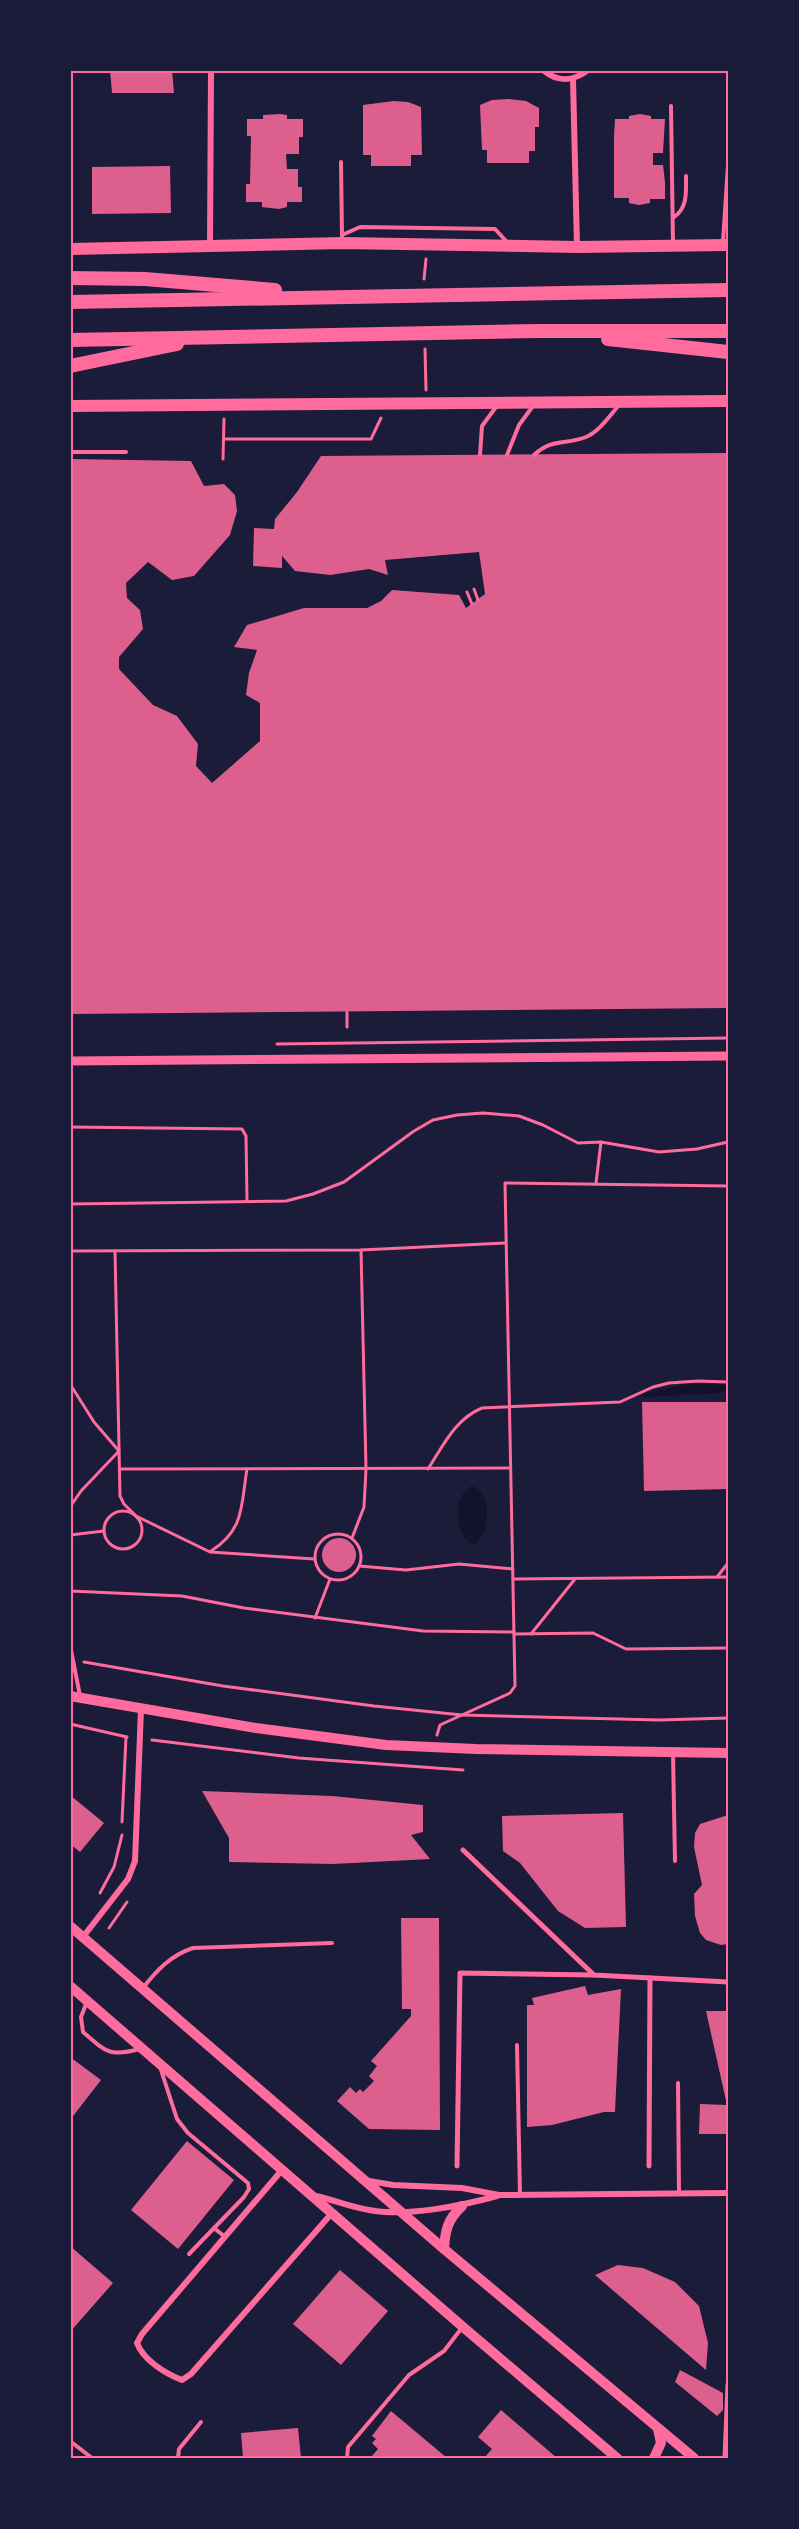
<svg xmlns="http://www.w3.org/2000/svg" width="799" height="2529" font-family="'Space Grotesk',sans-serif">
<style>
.water{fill:#12122b}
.building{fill:#dd5f8e}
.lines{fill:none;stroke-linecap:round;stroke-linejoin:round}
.path{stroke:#ff6b9d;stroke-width:3}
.service{stroke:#ff6b9d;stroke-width:4}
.pedestrian{stroke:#ff6b9d;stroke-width:5}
.minor{stroke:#ff6b9d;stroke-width:6}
.tertiary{stroke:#ff6b9d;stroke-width:9}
.secondary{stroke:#ff6b9d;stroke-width:10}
.primary{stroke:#ff6b9d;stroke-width:12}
.motorway{stroke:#ff6b9d;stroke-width:14}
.neatline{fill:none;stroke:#ff6b9d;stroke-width:2}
</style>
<rect width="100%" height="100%" fill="#1b1b3a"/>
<g class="water">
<polygon points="687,1384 728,1385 728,1390 720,1393 644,1397 643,1394"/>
<path d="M472 1486C494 1493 489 1533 475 1545 454 1540 452 1494 472 1486Z"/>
</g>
<g class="building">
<polygon points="110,70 172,70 174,93 112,93"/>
<polygon points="509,99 526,101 539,108 539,127 535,127 535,151 529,151 529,163 487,163 487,150 482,150 480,105 492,100"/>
<polygon points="394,101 408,102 421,107 422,155 411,155 411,166 371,166 371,155 363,155 363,105"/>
<polygon points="280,114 287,115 287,119 303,119 303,137 299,137 299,154 286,154 287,169 298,169 298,187 302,187 302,202 287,202 287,207 279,209 262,207 262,202 246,202 246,184 250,184 251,136 247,136 247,119 263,119 263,115"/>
<polygon points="640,114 651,116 651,119 665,119 663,153 653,153 653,165 663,165 665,182 665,199 650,199 650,203 639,205 629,203 629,198 614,198 614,136 615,119 629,119 629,116"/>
<polygon points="170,166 171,213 92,214 92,167"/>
<polygon points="728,453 728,1008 70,1014 70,459 191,461 204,486 224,484 235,495 237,511 230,535 194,576 172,580 148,562 126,583 127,598 140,610 143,629 119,657 119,669 153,705 177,716 198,744 196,766 212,783 260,741 260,703 246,695 249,673 257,650 234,647 247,625 304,608 367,608 381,601 392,590 459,595 466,608 485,594 479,552 385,560 388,575 369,569 330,575 295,571 282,556 282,568 253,566 254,528 274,529 275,519 297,492 321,456"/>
<polygon points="642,1402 728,1402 728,1489 644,1491"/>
<circle cx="339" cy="1555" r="17"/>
<polygon points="202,1791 332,1796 423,1805 423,1832 411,1835 430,1859 333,1864 229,1862 229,1838"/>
<polygon points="70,1795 104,1823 80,1852 70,1844"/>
<polygon points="623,1813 626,1927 585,1928 558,1911 520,1863 503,1851 502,1816"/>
<polygon points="728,1815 728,1944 721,1945 706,1940 700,1933 695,1916 694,1894 702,1885 694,1847 695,1833 700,1824"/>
<polygon points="401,1918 439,1918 440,2130 369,2129 337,2101 350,2087 356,2093 360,2089 363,2092 374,2081 369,2076 377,2066 371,2061 411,2016 411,2009 402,2009"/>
<polygon points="585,1986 588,1995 621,1989 615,2112 604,2112 552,2125 527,2127 527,2005 534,2005 532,1998"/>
<polygon points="706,2011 728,2011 728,2134 699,2134 700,2104 727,2105"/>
<polygon points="70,2057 101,2080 70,2120"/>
<polygon points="187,2141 234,2180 178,2249 131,2210"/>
<polygon points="70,2246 113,2283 70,2332"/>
<polygon points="618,2265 643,2268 675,2282 699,2306 708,2343 706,2370 595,2275"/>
<polygon points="340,2270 388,2311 341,2365 293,2324"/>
<polygon points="680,2370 723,2393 723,2410 717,2416 675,2382"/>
<polygon points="501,2410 557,2458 484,2458 492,2449 478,2437"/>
<polygon points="391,2411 447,2458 375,2458 372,2456 378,2449 372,2443 376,2439 372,2436"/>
<polygon points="298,2428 301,2458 243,2458 241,2433"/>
</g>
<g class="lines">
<g class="path">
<polyline points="424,279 426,259"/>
<polyline points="425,349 426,390"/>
<polyline points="225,439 371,439 381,418"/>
<polyline points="223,459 224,419"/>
<polyline points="474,589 478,600"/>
<polyline points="467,592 472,604"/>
<polyline points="347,1012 347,1027"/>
<polyline points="277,1044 728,1038"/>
<polyline points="70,1127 242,1129 246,1136 247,1200"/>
<polyline points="596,1183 601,1142"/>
<polyline points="70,1204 286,1201 313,1194 344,1182 414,1131 433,1120 457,1115 483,1113 519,1116 543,1125 578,1143 601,1142 659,1152 697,1149 728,1142"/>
<polyline points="70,1251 361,1250 505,1243"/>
<polyline points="115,1251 120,1496 124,1504 136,1516 210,1552 314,1559"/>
<polyline points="70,1384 94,1422 119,1451 81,1491 70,1507"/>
<polyline points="120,1469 510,1468"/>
<path d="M428 1469C443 1446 455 1419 482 1408L620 1402 653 1387 669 1383 698 1381 728 1382"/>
<circle cx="123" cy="1530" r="19"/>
<circle cx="338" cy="1557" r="23"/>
<polyline points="70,1535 104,1531"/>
<polyline points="352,1538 364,1507 366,1469 361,1250"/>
<path d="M211 1551C245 1530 241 1504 247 1469"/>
<polyline points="359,1566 406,1570 459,1564 513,1569"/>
<polyline points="717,1577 728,1563"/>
<polyline points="513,1579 728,1577"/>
<polyline points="70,1591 182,1596 244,1608 423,1631 514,1632"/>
<polyline points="315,1618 330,1579"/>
<polyline points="514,1634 593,1633 626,1649 728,1648"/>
<polyline points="531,1634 575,1579"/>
<polyline points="84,1662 223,1686 374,1706 462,1715 659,1720 728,1718"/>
<polyline points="70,1724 127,1737"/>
<polyline points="437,1735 440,1725 510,1693 515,1686 505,1183 728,1186"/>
<polyline points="152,1740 299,1758 463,1770"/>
<polyline points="122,1822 126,1737"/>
<polyline points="100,1893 114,1867 122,1835"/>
<polyline points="109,1928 127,1902"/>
</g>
<g class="service">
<polyline points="671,106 673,244"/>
<polyline points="341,162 342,237"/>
<path d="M674 217C688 208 686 191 686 176"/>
<polyline points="342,235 360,227 495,229 507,242"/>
<polyline points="723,242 728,165"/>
<polyline points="70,452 126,452"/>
<polyline points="480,455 482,426 496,407"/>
<polyline points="507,455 519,425 533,406"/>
<path d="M534 455C552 438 566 445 586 437 600 431 610 415 620 404"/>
<polyline points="70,1645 80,1696"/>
<polyline points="673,1754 675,1861"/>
<path d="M143 1988C156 1971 171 1955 193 1948L332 1943"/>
<path d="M86 2004 81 2017 83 2032C106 2052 109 2057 140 2049"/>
<polyline points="517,2045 520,2195"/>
<polyline points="161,2070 177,2119 188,2133 248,2183 249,2189 244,2197 189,2254"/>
<polyline points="678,2083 679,2193"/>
<polyline points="214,2228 224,2236"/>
<polyline points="70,2441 92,2458"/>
<polyline points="178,2458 179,2449 201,2422"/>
<polyline points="347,2458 348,2447 409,2375 444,2351 461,2329"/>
</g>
<g class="pedestrian">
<polyline points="463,1850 594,1975 728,1982"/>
<polyline points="457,2166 460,1973 594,1975"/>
<polyline points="649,2166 650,1978"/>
<polyline points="725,2458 728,2384"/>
</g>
<g class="minor">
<path d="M543 70C557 82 573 82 588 70"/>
<polyline points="573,79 577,247"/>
<polyline points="210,245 211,70"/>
<polyline points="83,1937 128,1879 135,1861 141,1709"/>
<path d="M282 2170 142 2334 137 2343C143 2360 166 2374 182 2380L191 2374 332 2213"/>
<polyline points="369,2181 393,2185 462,2188 499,2195 728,2193"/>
<path d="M316 2196C334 2200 351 2207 369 2210 406 2217 461 2206 497 2196"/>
</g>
<polyline class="tertiary" points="70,1061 728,1056"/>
<g class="secondary">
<polyline points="70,1696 256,1728 386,1745 476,1749 728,1753"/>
<polyline points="70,1926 444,2249 694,2458"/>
<polyline points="70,1986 463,2327 617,2458"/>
<path d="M444 2249C445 2230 448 2219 462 2206"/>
<polyline points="654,2458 661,2443 658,2429"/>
</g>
<g class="primary">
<polyline points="70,249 342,243 577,247 728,245"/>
<polyline points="70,406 728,401"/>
</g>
<g class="motorway">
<polyline points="70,278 145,279 275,290"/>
<polyline points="70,302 728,290"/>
<polyline points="608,339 728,352"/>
<polyline points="70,340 538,331 728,331"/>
<polyline points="70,366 177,344"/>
</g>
</g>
<rect width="799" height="2529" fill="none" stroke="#1b1b3a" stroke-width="144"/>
<rect x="72" y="72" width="655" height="2385" class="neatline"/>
</svg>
